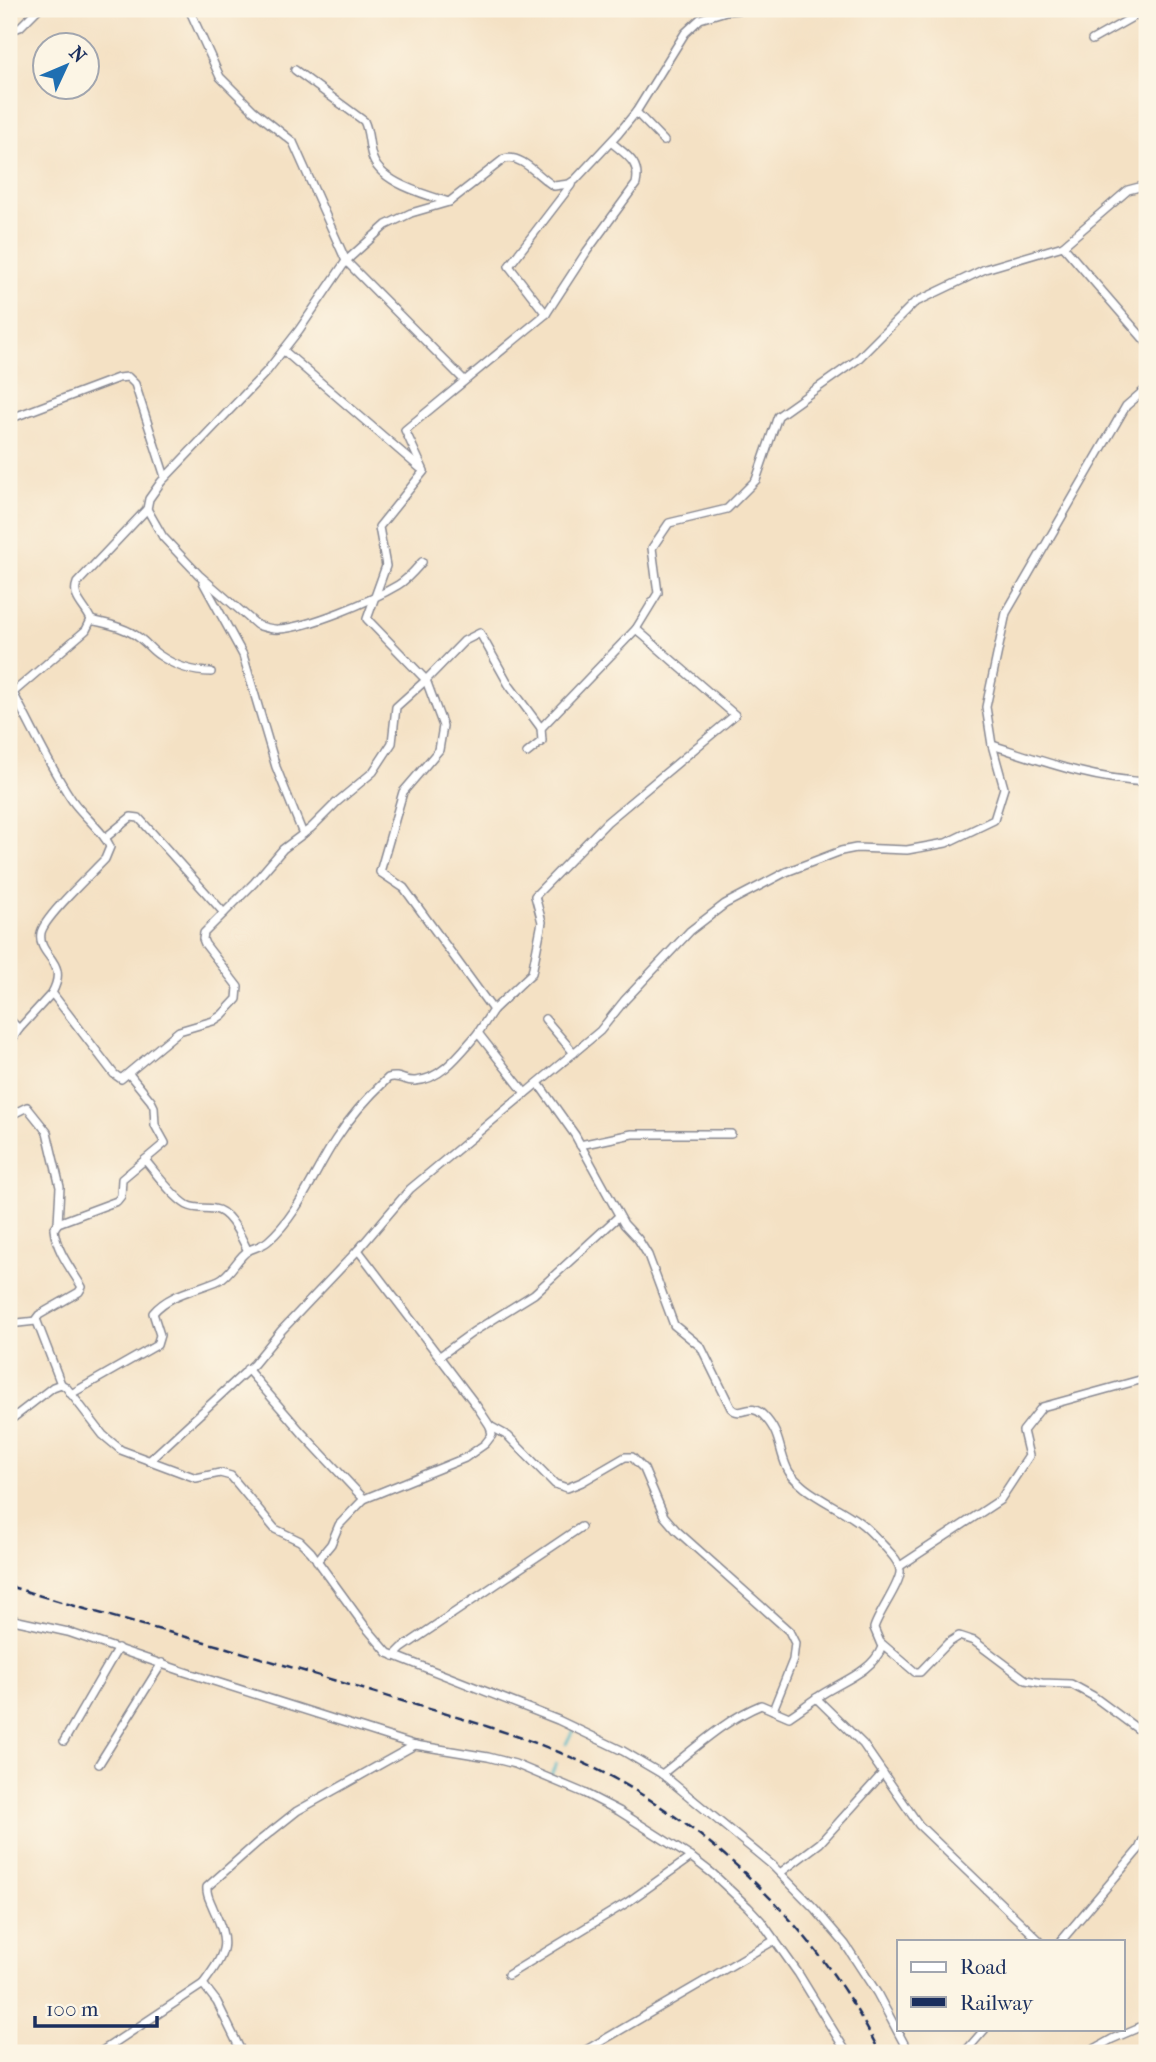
<svg xmlns="http://www.w3.org/2000/svg" width="1156" height="2062" font-family="'IM FELL French Canon',serif">
<style>
.lines{fill:none;stroke-linecap:round;stroke-linejoin:round}
.stream{stroke:#4ab6c7;stroke-width:2.5}
.minor-casing{stroke:#888891;stroke-width:10}
.minor{stroke:#fff;stroke-width:7}
.rail{stroke:#1b2f5e;stroke-width:2.5;stroke-dasharray:10 5;stroke-linecap:butt}
</style>
<rect width="100%" height="100%" fill="#fcf5e5"/>
<filter id="ink" filterUnits="userSpaceOnUse"><feTurbulence type="fractalNoise" baseFrequency=".0143" numOctaves="2"/><feDisplacementMap in="SourceGraphic" scale="14" xChannelSelector="R" yChannelSelector="G"/><feConvolveMatrix kernelMatrix="1 2 1 2 8 2 1 2 1" color-interpolation-filters="sRGB"/></filter>
<filter id="wash" filterUnits="userSpaceOnUse"><feTurbulence type="fractalNoise" baseFrequency=".00686" numOctaves="4" result="noise"/><feDisplacementMap in="SourceGraphic" scale="28" xChannelSelector="R" yChannelSelector="G"/><feGaussianBlur stdDeviation="1.57" result="paint"/><feColorMatrix in="noise" values="0 0 0 0 0 0 0 0 0 0 0 0 0 0 0 0 0 1.4 0 .05"/><feComposite in="paint" operator="in"/></filter>
<g filter="url(#wash)">
<rect width="100%" height="100%" fill="#f4e1c4"/>
<g class="lines">
<g class="stream">
<polyline points="566,1744 574,1728"/>
<polyline points="550,1777 556,1764"/>
</g>
</g>
</g>
<g filter="url(#ink)">
<g class="lines">
<g class="minor-casing">
<g id="minor">
<polyline points="189,9 220,77 253,110 293,142 346,261 464,380"/>
<polyline points="9,31 20,27 38,9"/>
<polyline points="1092,40 1147,9"/>
<path d="M295 70 364 121C370 133 368 146 373 159 382 183 426 195 449 202"/>
<polyline points="636,112 664,141"/>
<polyline points="1063,246 1147,343"/>
<polyline points="546,314 509,266 571,185"/>
<polyline points="283,350 420,468"/>
<polyline points="9,419 118,378 128,377 135,384 165,477"/>
<path d="M147 509 163 537 199 575 257 625C264 627 271 630 279 629 310 627 371 601 398 585 408 579 415 570 422 562"/>
<polyline points="203,582 243,655 276,767 303,834"/>
<path d="M91 620C106 624 125 627 138 637 146 642 151 650 159 655 175 666 192 672 211 672"/>
<polyline points="636,629 658,593 652,548 669,523 727,509 756,480 778,416 857,360 914,303 985,269 1063,246 1128,190 1147,185"/>
<path d="M9 696 86 630 91 620C86 607 71 598 77 583L147 509 149 499 161 482 267 371 299 330 346 261 386 225 411 213 449 202 504 159C523 154 539 178 554 186L569 184 575 180 618 134 636 112 685 33 700 19 726 11 751 9"/>
<path d="M992 745C1045 762 1091 779 1147 782"/>
<polyline points="105,838 131,817 139,818 224,913"/>
<path d="M52 993 114 1074 121 1079 179 1031 213 1021 222 1015 237 999 238 987 205 944 203 939 204 933 254 883 283 849 311 828 337 802 373 772 392 743 396 707 426 680 367 619 386 566 379 527 424 471 405 430 546 314 587 251 636 184C641 162 626 155 611 142"/>
<polyline points="493,1010 532,973 542,922 535,896 607,822 735,715 636,629 541,728"/>
<polyline points="9,1019 19,1029"/>
<polyline points="545,1019 574,1053"/>
<polyline points="478,1033 493,1010 404,888 380,872 403,792 439,750 443,726 426,680 464,641 480,633 509,685 541,728 542,741 527,753"/>
<path d="M9 1044 19 1029 52 993C70 960 37 957 41 933 44 917 92 873 105 859L110 847C105 833 82 815 72 800 49 766 33 729 13 693"/>
<path d="M538 1083 575 1135 624 1224 638 1239 648 1255 674 1325 701 1347 731 1408C742 1419 749 1401 763 1415 781 1433 778 1448 787 1468 790 1476 798 1482 805 1488 822 1501 841 1509 859 1522 869 1529 877 1539 886 1548 891 1554 899 1561 900 1570 902 1582 878 1613 874 1628L882 1647C872 1672 842 1681 821 1695 810 1702 800 1710 789 1717L761 1705C724 1720 693 1750 662 1774"/>
<path d="M9 1116 27 1107 47 1132 60 1187 58 1223 54 1229C56 1250 71 1269 82 1287L79 1292 39 1315 36 1319 61 1384"/>
<polyline points="580,1145 632,1134 731,1134"/>
<path d="M145 1160C156 1173 172 1196 187 1205 196 1210 205 1207 214 1209 231 1211 241 1238 248 1251"/>
<polyline points="58,1223 117,1201 121,1196 122,1179 165,1143 155,1125 154,1107 151,1101 129,1074"/>
<polyline points="9,1324 36,1321"/>
<polyline points="440,1356 473,1332 534,1294 619,1216"/>
<polyline points="247,1369 303,1434 364,1499"/>
<path d="M71 1394 157 1345 160 1335 153 1313C170 1293 197 1290 219 1280 232 1274 237 1257 249 1250 256 1247 262 1246 268 1241 299 1214 314 1172 336 1139 350 1117 369 1096 388 1078 399 1074 405 1082 415 1081 442 1080 462 1051 478 1033L525 1093"/>
<polyline points="9,1421 53,1387 61,1384 66,1387 103,1435 121,1450 196,1478 220,1473 231,1476 275,1529 300,1541 311,1552 364,1625 388,1653 558,1720 623,1751 662,1774 772,1865 815,1909 845,1944 877,1993 909,2053"/>
<polyline points="490,1426 508,1436 555,1484 567,1488 582,1482 625,1457 632,1457 644,1469 664,1516 676,1530 789,1631 795,1643 793,1660 773,1710"/>
<polyline points="149,1461 254,1364 281,1331 358,1250 410,1189 600,1031 624,1001 690,931 725,904 786,872 841,851 856,848 907,850 946,843 994,820 1004,788 992,745 986,707 1006,613 1126,406 1147,388"/>
<polyline points="317,1561 331,1544 339,1525 364,1499 465,1458 485,1444 492,1435 490,1426 476,1405 358,1250"/>
<polyline points="900,1566 1000,1500 1029,1456 1023,1431 1042,1407 1147,1378"/>
<polyline points="9,1619 68,1632 185,1672 415,1745 488,1757 515,1764 584,1793 619,1811 691,1857 713,1874 748,1907 761,1921 798,1973 847,2053"/>
<polyline points="881,1643 915,1672 920,1672 948,1643 959,1636 974,1641 1026,1680 1042,1683 1071,1684 1093,1696 1147,1736"/>
<polyline points="394,1656 402,1648 581,1527"/>
<polyline points="816,1698 863,1744 919,1825 1040,1941"/>
<polyline points="64,1741 118,1648"/>
<polyline points="99,1764 162,1663"/>
<polyline points="780,1873 820,1843 883,1773"/>
<polyline points="1061,1941 1139,1849 1147,1831"/>
<polyline points="508,1975 628,1902 691,1857"/>
<polyline points="203,1984 217,2002 242,2053"/>
<path d="M99 2053 203 1984C227 1951 230 1945 213 1908 210 1900 206 1895 207 1887L258 1842 297 1811 415 1745"/>
<polyline points="581,2053 775,1940"/>
<polyline points="964,2053 985,2029"/>
<polyline points="1087,2053 1112,2039 1147,2024"/>
</g>
</g>
<use href="#minor" class="minor"/>
<path class="rail" d="M9 1586C81 1609 154 1628 227 1648 285 1665 342 1683 399 1700 473 1722 549 1742 617 1780 728 1842 824 1939 880 2053"/>
</g>
</g>
<rect width="1156" height="2062" fill="none" stroke="#fcf5e5" stroke-width="35"/>
<rect x="897" y="1940" width="228" height="91" fill="#fcf5e5" stroke="#a2a6af" stroke-width="2"/>
<rect x="911" y="1962" width="35" height="10" fill="#ffffff" stroke="#a2a6af" stroke-width="2"/>
<text x="960" y="1974" font-size="21" fill="#1b2f5e">Road</text>
<rect x="911" y="1997" width="35" height="10" fill="#1b2f5e" stroke="#a2a6af" stroke-width="2"/>
<text x="960" y="2010" font-size="21" fill="#1b2f5e">Railway</text>
<g transform="translate(66 66) rotate(46)"><circle r="33" fill="#fcf5e5" stroke="#a2a6af" stroke-width="2"/>
<path d="M0-5L12 26L0 18L-12 26Z" fill="#1f6fb2"/>
<text y="-10" font-size="19" font-weight="bold" text-anchor="middle" fill="#1b2f5e">N</text>
</g>
<path d="M35 2016v10h122v-10" fill="none" stroke="#1b2f5e" stroke-width="3.5"/>
<text x="46" y="2016" font-size="21" fill="#1b2f5e" stroke="#fcf5e5" stroke-width="5" paint-order="stroke">100 m</text>
</svg>
